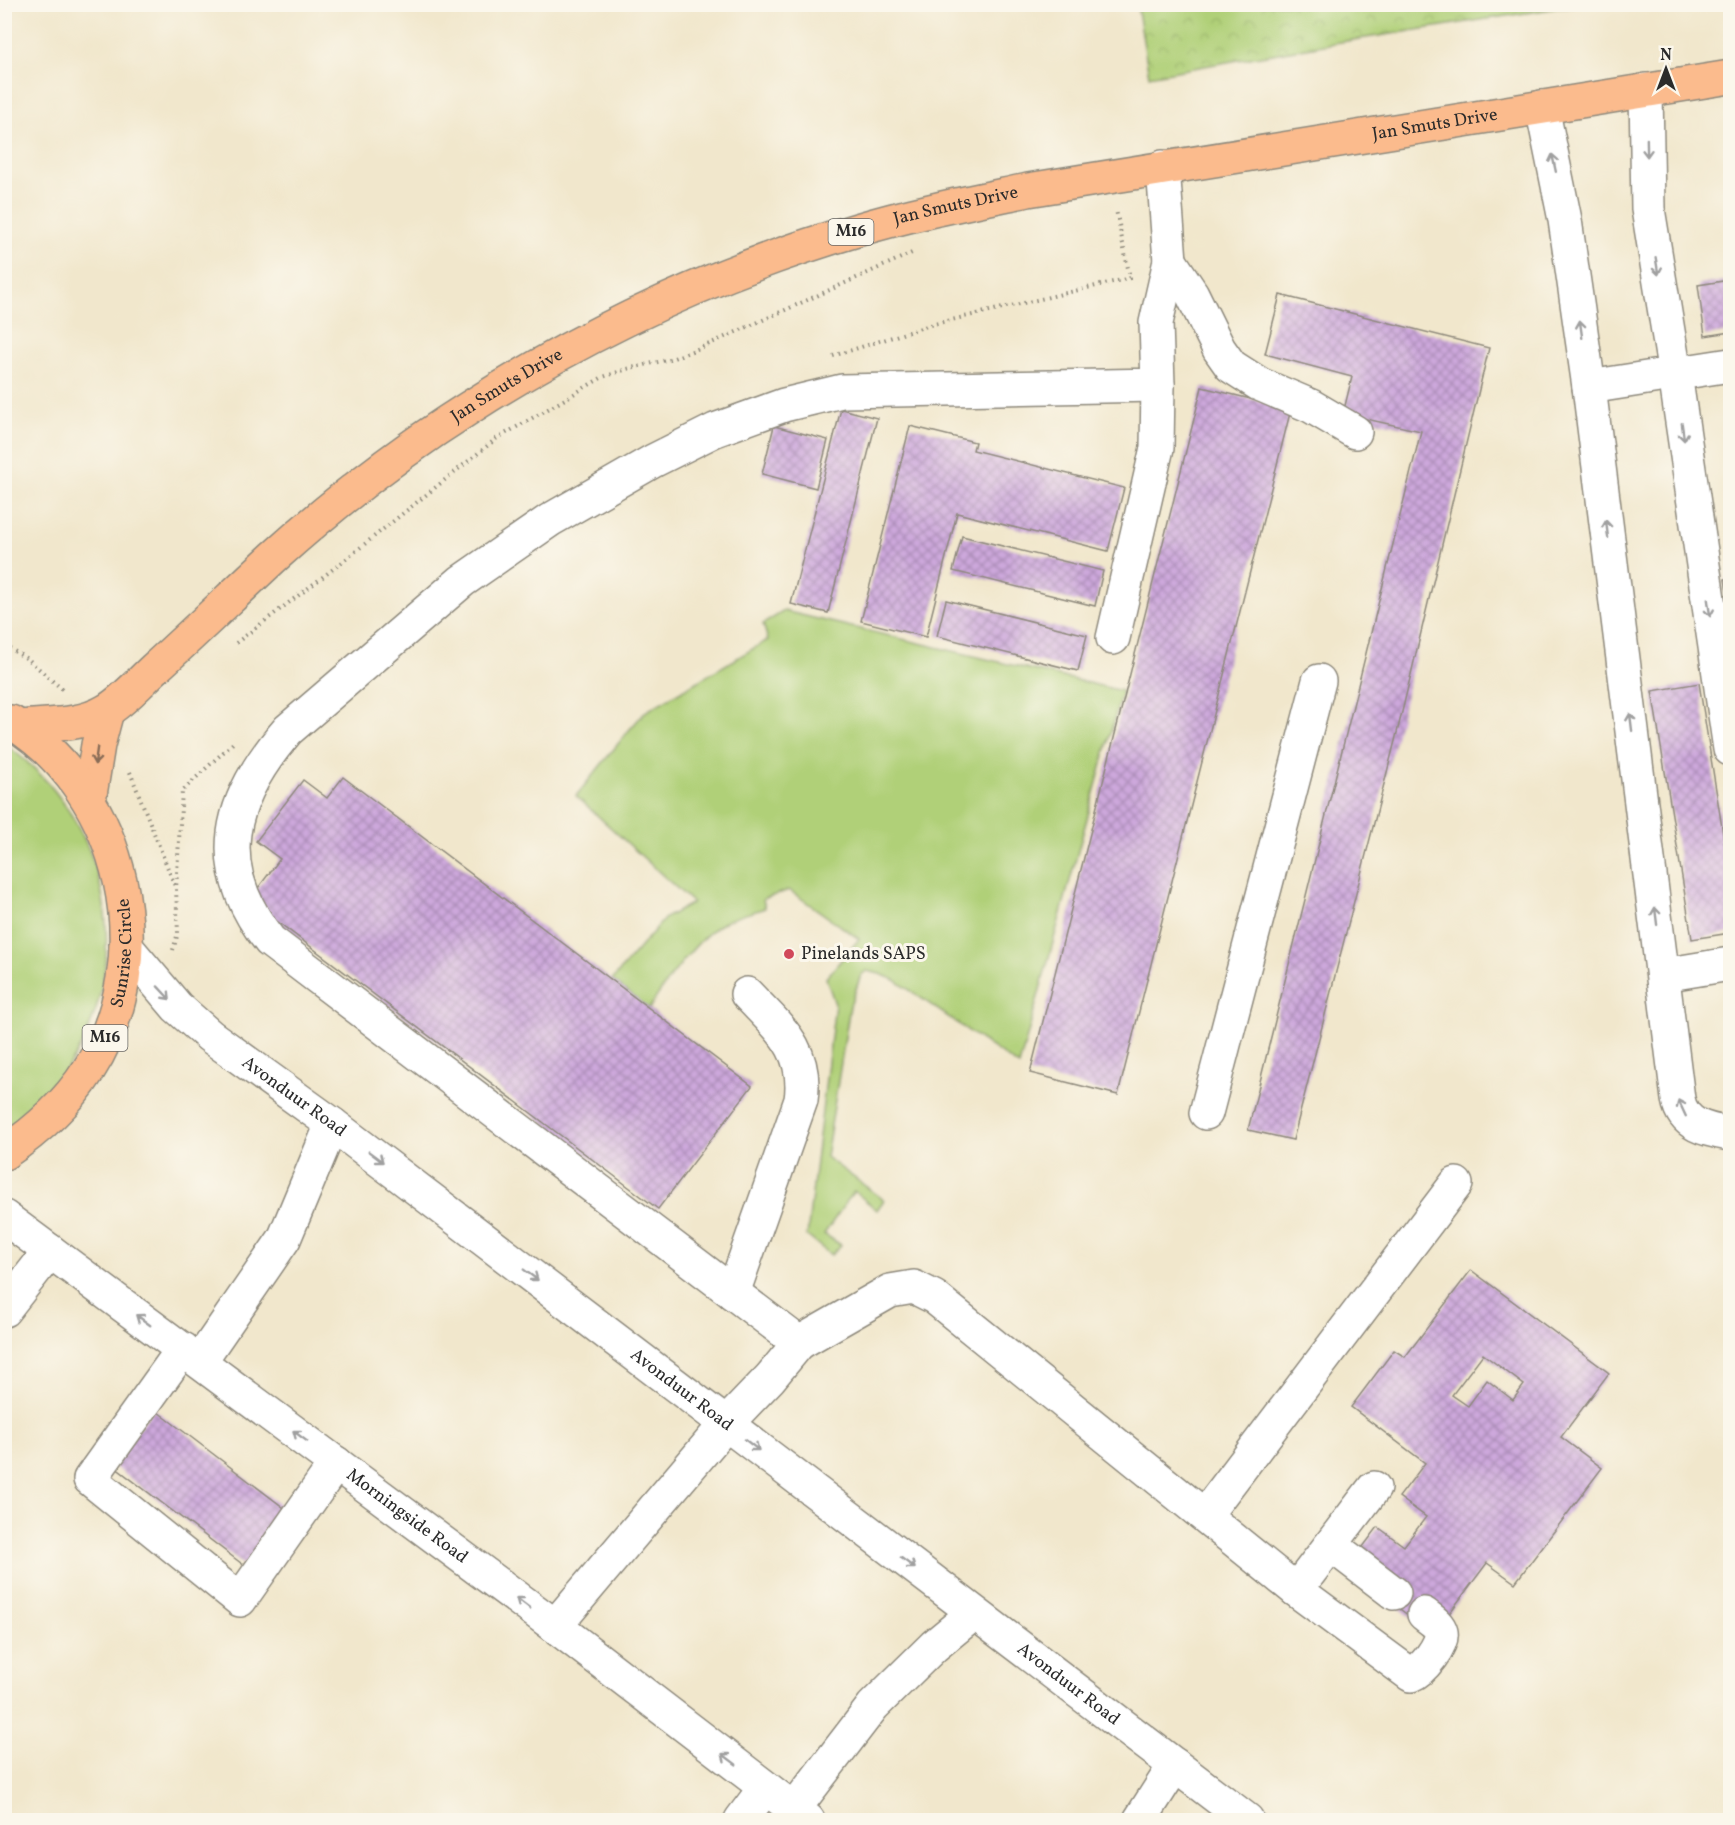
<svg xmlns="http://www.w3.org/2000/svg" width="1735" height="1825" font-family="Vollkorn,serif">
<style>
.grass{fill:#b0d078;stroke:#6e7e52;stroke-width:1.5}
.park{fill:url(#park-crowns);stroke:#6e7e52;stroke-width:1.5}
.building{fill:url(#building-cross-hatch);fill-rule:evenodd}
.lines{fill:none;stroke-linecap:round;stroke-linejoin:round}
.minor-casing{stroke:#8e897c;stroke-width:36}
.major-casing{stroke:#8e897c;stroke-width:36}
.path{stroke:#8e897c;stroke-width:4;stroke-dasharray:1.5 4.5;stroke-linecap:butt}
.minor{stroke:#fff;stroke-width:33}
.major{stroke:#fbbb8d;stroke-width:33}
.oneway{stroke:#a0a0a0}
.oneway2{stroke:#896c57}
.poi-dot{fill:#d1495b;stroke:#fbf7ec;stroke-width:2}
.labels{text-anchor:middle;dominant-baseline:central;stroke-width:6;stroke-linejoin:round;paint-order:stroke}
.shield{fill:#fbf7ec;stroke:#696865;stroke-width:1.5}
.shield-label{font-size:16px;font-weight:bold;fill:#2b2b2b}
.street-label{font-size:18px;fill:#2b2b2b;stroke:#fbf7ec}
.poi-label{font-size:18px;fill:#2b2b2b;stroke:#fbf7ec;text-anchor:start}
</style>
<defs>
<pattern id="park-crowns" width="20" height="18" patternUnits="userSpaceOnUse" patternTransform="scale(1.5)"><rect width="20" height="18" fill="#b0d078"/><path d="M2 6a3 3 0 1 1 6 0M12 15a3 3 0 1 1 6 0" fill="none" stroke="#98b368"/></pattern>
<pattern id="building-cross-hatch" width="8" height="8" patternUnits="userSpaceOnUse" patternTransform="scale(1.5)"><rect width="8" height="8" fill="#cda8dc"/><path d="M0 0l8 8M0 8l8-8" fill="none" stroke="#a789b3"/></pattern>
</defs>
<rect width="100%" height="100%" fill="#fbf7ec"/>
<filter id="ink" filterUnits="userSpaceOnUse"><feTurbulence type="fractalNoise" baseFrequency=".0167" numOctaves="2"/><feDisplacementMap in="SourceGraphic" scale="12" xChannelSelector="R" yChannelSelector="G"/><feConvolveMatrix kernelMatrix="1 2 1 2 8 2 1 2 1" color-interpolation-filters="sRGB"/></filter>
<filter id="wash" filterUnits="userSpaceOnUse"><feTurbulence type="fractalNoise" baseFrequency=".008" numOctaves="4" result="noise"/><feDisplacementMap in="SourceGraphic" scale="24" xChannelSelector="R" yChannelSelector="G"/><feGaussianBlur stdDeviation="1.35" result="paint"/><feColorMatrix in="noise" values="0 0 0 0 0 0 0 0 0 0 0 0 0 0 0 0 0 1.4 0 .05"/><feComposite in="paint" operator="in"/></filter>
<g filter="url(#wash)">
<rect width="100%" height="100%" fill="#f1e7cc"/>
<g class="grass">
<path d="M784 611 1122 691 1019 1066 895 980 880 974 867 971 861 975 850 1006 826 1157 884 1200 877 1210 854 1191 824 1234 841 1245 831 1255 807 1236 835 1004 826 978 859 939 789 890 763 899 765 908C751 913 734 916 721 924 700 935 662 987 649 1009L612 980 665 918 693 903 576 796 630 729 645 712 768 640 763 624Z"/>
<path d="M4 744C110 816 139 965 66 1070 49 1094 28 1113 5 1130Z"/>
</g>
<polygon class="park" points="1137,5 1137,4 1577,5 1340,42 1149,76"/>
<g id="blocks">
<g class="building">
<polygon points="1730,280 1730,332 1705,336 1698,285"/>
<polygon points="1280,295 1489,348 1396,737 1293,1140 1248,1130 1421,431 1343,414 1352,377 1265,354"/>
<polygon points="1202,387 1291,409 1118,1095 1030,1073"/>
<polygon points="841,409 877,418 828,613 791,604"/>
<polygon points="774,426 828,440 816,488 762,474"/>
<polygon points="910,426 975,442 973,450 1124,488 1108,551 957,513 926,637 861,621"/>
<polygon points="962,536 1103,571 1095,606 953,571"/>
<polygon points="1730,578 1730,603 1729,604 1725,579"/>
<polygon points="946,600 1087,635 1078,671 937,636"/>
<polygon points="1699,683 1730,878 1730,933 1692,939 1652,691"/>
<polygon points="343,777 752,1086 658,1209 249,900 280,859 256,841 303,780 327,798"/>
<path d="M1471 1270 1609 1373 1561 1437 1602 1468 1515 1583 1487 1563 1445 1619 1417 1622 1388 1600 1359 1552 1378 1527 1404 1546 1426 1517 1399 1497 1425 1463 1351 1407 1394 1350 1405 1357ZM1483 1354 1524 1385 1513 1400 1487 1380 1468 1406 1452 1395Z"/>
<polygon points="154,1409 296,1517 254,1573 111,1464"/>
</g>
</g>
</g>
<g filter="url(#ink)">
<use href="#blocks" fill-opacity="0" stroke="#8e897c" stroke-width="1.5"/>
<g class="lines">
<g class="minor-casing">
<g id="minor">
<polyline points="1646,90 1648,209 1675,374 1730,749"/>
<path d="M1542 107 1565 220 1589 387 1678 1099C1683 1126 1707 1130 1730 1134"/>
<polyline points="1170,261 1192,294 1219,349 1231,366 1259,384 1311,406 1355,432"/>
<polyline points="1589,387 1730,365"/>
<polyline points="1113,638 1157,448 1158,385"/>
<path id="s1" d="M127 948 177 1007 210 1036 332 1124 1247 1820"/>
<polyline points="1663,975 1730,964"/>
<polyline points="1206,1113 1319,681"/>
<path id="s2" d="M4 1217 555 1626 808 1820"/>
<path d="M733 1293 801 1100C808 1049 779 1028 747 994"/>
<polyline points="4,1310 50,1251"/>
<path d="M799 1343 890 1291 914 1287 934 1297 1296 1590 1411 1675C1422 1671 1444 1644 1441 1632 1439 1624 1430 1619 1424 1614"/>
<polyline points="183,1349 90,1479 240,1600 336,1463"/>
<polyline points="200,1361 284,1239 332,1124"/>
<polyline points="1205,1515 1456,1184"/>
<polyline points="1331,1545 1394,1593"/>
<polyline points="1296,1590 1374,1488"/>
<path d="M555 1626 726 1424 770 1378 799 1343 270 941C210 865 228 799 288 730L462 581 550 520 653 461 715 430 784 405 842 391 1158 385 1156 323 1170 261 1163 167"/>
<polyline points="794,1809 873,1706 934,1646 974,1613"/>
<polyline points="741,1820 765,1788"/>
<polyline points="1140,1820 1175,1765"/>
</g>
</g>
<g class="major-casing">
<g id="major">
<path id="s3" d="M20 727C49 724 81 726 106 711 122 702 140 682 154 669 195 632 234 594 274 557 335 502 401 451 469 408 589 331 721 270 857 230 913 213 971 202 1028 190L1730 77"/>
<polyline points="89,801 98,745 107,711"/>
<path id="s4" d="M4 1153C38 1130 66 1105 88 1071 161 959 126 792 11 722"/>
</g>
</g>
<g class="path">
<polyline points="833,356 930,325 1130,278 1116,210"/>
<polyline points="236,643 341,563 496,439 603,377 627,369 671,359 705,346 912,253"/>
<polyline points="4,645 29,660 63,690"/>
<polyline points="130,772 176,889"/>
<polyline points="173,950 178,933 176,889 182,791 233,743"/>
</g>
<use href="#minor" class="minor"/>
<use href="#major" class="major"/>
</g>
<defs><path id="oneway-shaft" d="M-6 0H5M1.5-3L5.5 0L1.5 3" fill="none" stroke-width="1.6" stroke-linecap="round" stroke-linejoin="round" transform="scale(1.5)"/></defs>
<g class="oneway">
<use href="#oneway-shaft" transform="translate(1647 148) rotate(89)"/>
<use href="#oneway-shaft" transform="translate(1554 163) rotate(-102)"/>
<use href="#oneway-shaft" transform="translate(1657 266) rotate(81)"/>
<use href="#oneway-shaft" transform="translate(1581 329) rotate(-98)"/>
<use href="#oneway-shaft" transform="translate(1683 432) rotate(82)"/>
<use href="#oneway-shaft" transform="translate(1607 529) rotate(-97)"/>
<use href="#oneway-shaft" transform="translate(1709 608) rotate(82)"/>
<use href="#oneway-shaft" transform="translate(1631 722) rotate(-97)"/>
<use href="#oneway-shaft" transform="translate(1656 916) rotate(-97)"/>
<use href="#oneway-shaft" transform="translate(164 993) rotate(47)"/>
<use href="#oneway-shaft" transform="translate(1682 1108) rotate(-115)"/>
<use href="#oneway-shaft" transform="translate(376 1157) rotate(37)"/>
<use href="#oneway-shaft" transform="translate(531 1275) rotate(37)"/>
<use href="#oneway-shaft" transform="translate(143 1320) rotate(-144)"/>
<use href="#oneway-shaft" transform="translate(300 1436) rotate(-143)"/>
<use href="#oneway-shaft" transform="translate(752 1445) rotate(38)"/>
<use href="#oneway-shaft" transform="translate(908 1563) rotate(37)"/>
<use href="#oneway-shaft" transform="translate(523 1603) rotate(-143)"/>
<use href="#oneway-shaft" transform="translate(729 1759) rotate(-143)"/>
</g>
<use class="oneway2" href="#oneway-shaft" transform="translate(96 756) rotate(98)"/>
</g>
<circle class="poi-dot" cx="789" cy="954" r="6"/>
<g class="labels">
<g class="shield">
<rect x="828.5" y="219" width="45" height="26" rx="4.5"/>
<rect x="82.5" y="1025" width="45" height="26" rx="4.5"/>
</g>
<g class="shield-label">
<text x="851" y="232">M16</text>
<text x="105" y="1038">M16</text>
</g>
<g class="street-label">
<text stroke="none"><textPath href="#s3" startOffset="1578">Jan Smuts Drive</textPath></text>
<text stroke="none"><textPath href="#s3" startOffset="1092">Jan Smuts Drive</textPath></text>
<text stroke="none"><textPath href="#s3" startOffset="606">Jan Smuts Drive</textPath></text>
<text stroke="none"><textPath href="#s4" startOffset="243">Sunrise Circle</textPath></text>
<text stroke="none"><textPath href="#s1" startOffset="225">Avonduur Road</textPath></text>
<text stroke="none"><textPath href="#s1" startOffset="711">Avonduur Road</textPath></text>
<text stroke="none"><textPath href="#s2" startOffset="502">Morningside Road</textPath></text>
<text stroke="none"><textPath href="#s1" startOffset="1197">Avonduur Road</textPath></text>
</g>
<g class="poi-label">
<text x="801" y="954">Pinelands SAPS</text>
</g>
</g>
<rect width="1735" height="1825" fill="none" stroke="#fbf7ec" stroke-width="24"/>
<g transform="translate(1666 69)" stroke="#fbf7ec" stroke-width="4.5" paint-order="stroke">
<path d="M0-4.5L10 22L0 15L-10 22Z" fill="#2b2b2b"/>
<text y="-9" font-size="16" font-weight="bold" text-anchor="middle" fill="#2b2b2b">N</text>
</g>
</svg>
